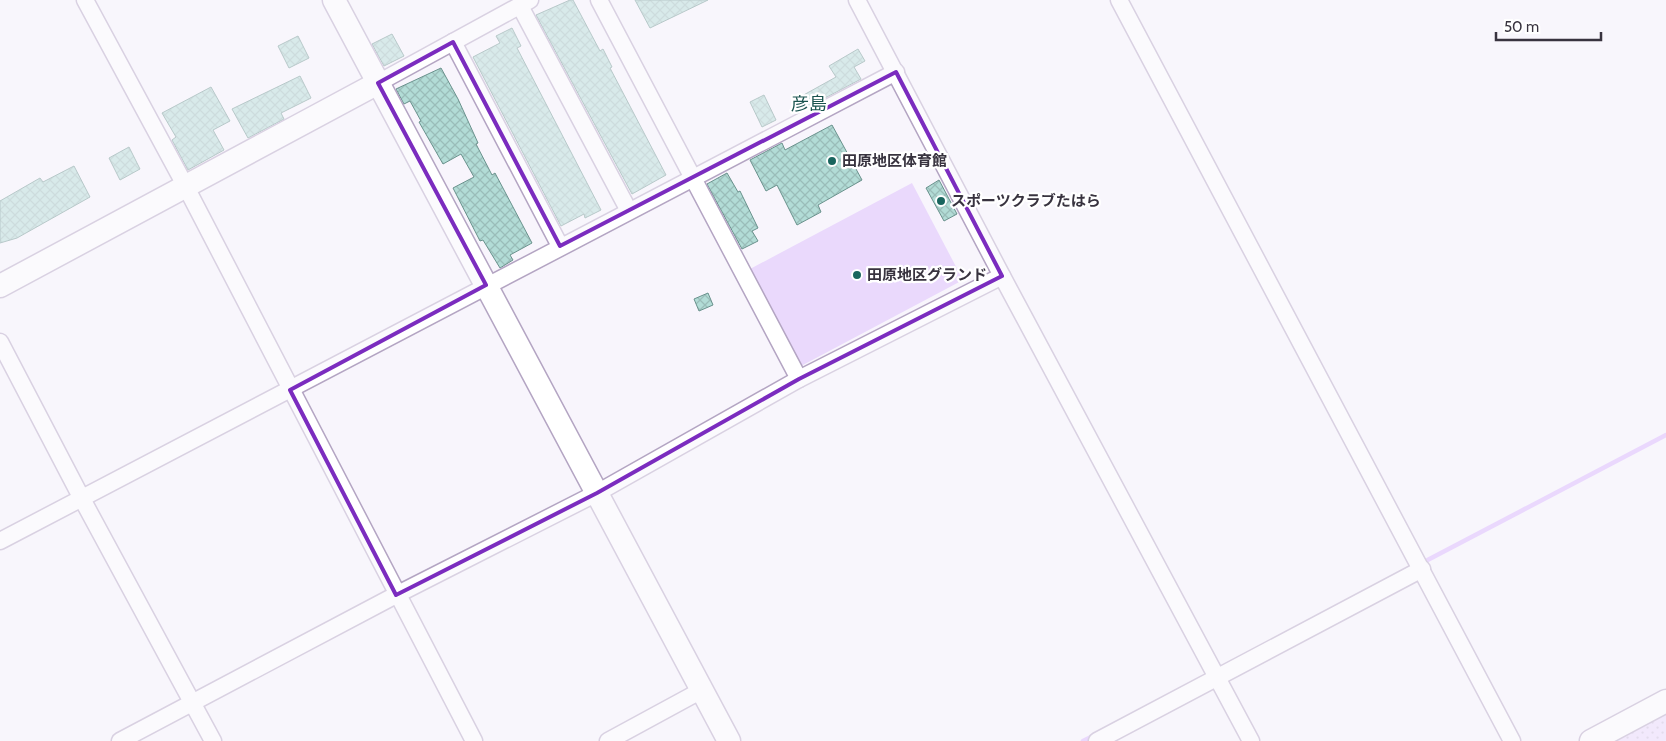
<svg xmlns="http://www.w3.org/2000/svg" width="1666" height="741" font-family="Cabin,'Noto Sans JP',sans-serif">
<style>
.grass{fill:url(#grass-dots)}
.pitch{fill:#ead9fc}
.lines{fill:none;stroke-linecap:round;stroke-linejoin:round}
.stream{stroke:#d9b3ff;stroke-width:4.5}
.building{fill:url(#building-cross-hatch);stroke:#6a928d}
.street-casing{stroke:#b4a5c3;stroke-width:19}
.secondary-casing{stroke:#b4a5c3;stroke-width:25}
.street{stroke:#fff;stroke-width:16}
.secondary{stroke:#fff;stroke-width:22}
.marked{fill:none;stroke:#7b2cbf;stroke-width:4;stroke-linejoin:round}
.poi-dot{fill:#19655e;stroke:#fff;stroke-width:2}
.labels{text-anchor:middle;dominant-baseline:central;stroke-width:4.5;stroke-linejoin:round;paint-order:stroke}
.poi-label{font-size:15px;font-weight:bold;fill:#38333f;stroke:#fff;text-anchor:start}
.quarter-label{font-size:18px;fill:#1a544f;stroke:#fff}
</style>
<defs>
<pattern id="grass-dots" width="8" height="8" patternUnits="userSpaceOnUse" patternTransform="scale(1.25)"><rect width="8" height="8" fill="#ead9fc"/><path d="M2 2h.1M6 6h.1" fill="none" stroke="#c9bbd9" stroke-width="1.8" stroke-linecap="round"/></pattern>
<pattern id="building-cross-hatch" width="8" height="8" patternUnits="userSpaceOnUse" patternTransform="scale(1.25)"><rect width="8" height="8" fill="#b2dcd6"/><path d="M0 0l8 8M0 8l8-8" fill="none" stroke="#9abdb9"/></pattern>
</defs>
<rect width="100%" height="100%" fill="#f8f5fc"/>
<polygon class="grass" points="1666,710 1666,741 1608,741"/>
<polygon class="pitch" points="912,183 963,280 801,366 750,269"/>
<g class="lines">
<g class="stream">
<polyline points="1420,564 1666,435"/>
<polyline points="1083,741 1095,735"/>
</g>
</g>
<g class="building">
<polygon points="570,0 573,0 600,51 603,49 612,67 610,68 666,175 632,194 536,15"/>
<polygon points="635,0 708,0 650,28"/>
<polygon points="512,28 521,46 517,48 601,210 585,218 584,214 561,226 473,57 500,43 496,36"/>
<polygon points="392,34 404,56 384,66 372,44"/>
<polygon points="298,36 309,58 289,68 278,46"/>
<polygon points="858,49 865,61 854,67 861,79 806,108 800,97 836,77 829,66"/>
<polygon points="441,68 458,99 478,143 476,144 492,175 495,173 532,243 510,255 513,260 500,268 483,240 480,241 453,188 474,177 461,154 443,164 419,122 421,121 410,101 404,104 396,89"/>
<polygon points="300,76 311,98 281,113 284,119 248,138 232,109"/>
<polygon points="211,87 230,121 213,130 224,150 188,170 172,140 176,137 162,113"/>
<polygon points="764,95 776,120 762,127 750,102"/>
<polygon points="832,125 862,180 818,205 821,212 797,225 777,185 766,191 750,160 782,143 785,150"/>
<polygon points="129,147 140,169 120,180 109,158"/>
<polygon points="74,166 90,197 17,238 0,243 0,201 40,178 43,182"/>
<polygon points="727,173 738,192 740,191 758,228 752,231 758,241 742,249 707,184"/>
<polygon points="939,180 957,214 944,221 926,188"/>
<polygon points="708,293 713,305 699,311 694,299"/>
</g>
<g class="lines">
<g class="street-casing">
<g id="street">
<polyline points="85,0 186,187 474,741"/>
<polyline points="599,0 799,379"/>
<polyline points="857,0 1002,276 1251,741"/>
<polyline points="1119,0 1512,741"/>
<polyline points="520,6 629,211"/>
<polyline points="453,42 560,246"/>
<polyline points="378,83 530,0"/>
<polyline points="0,342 81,497 213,741"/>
<polyline points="0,541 896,72"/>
<polyline points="120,741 396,595 597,493 799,379 1002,276"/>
<polyline points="608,741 702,690"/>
<polyline points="1097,741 1422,569"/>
</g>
</g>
<g class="secondary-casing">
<g id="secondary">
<polyline points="334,0 729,741"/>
<polyline points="0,286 378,83"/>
<polyline points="1591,741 1666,701"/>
</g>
</g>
<use href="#street" class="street"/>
<use href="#secondary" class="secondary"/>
</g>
<path d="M0 0H1666V741H0ZM453 42 560 246 896 72 1002 276 799 379 597 493 396 595 290 390 486 285 378 83Z" fill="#f8f5fc" fill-opacity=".55" fill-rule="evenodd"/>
<path class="marked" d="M453 42 560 246 896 72 1002 276 799 379 597 493 396 595 290 390 486 285 378 83Z"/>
<g class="poi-dot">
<circle cx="832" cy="161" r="5"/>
<circle cx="941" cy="201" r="5"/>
<circle cx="857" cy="275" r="5"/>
</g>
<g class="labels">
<g class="poi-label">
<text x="842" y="161">田原地区体育館</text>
<text x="951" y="201">スポーツクラブたはら</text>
<text x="867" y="275">田原地区グランド</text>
</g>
<g class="quarter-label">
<text x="809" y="104">彦島</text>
</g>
</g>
<path d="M1496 32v8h105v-8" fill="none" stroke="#38333f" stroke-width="2.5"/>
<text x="1504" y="32" font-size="15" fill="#38333f" stroke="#ffffff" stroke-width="4" paint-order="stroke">50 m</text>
</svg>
